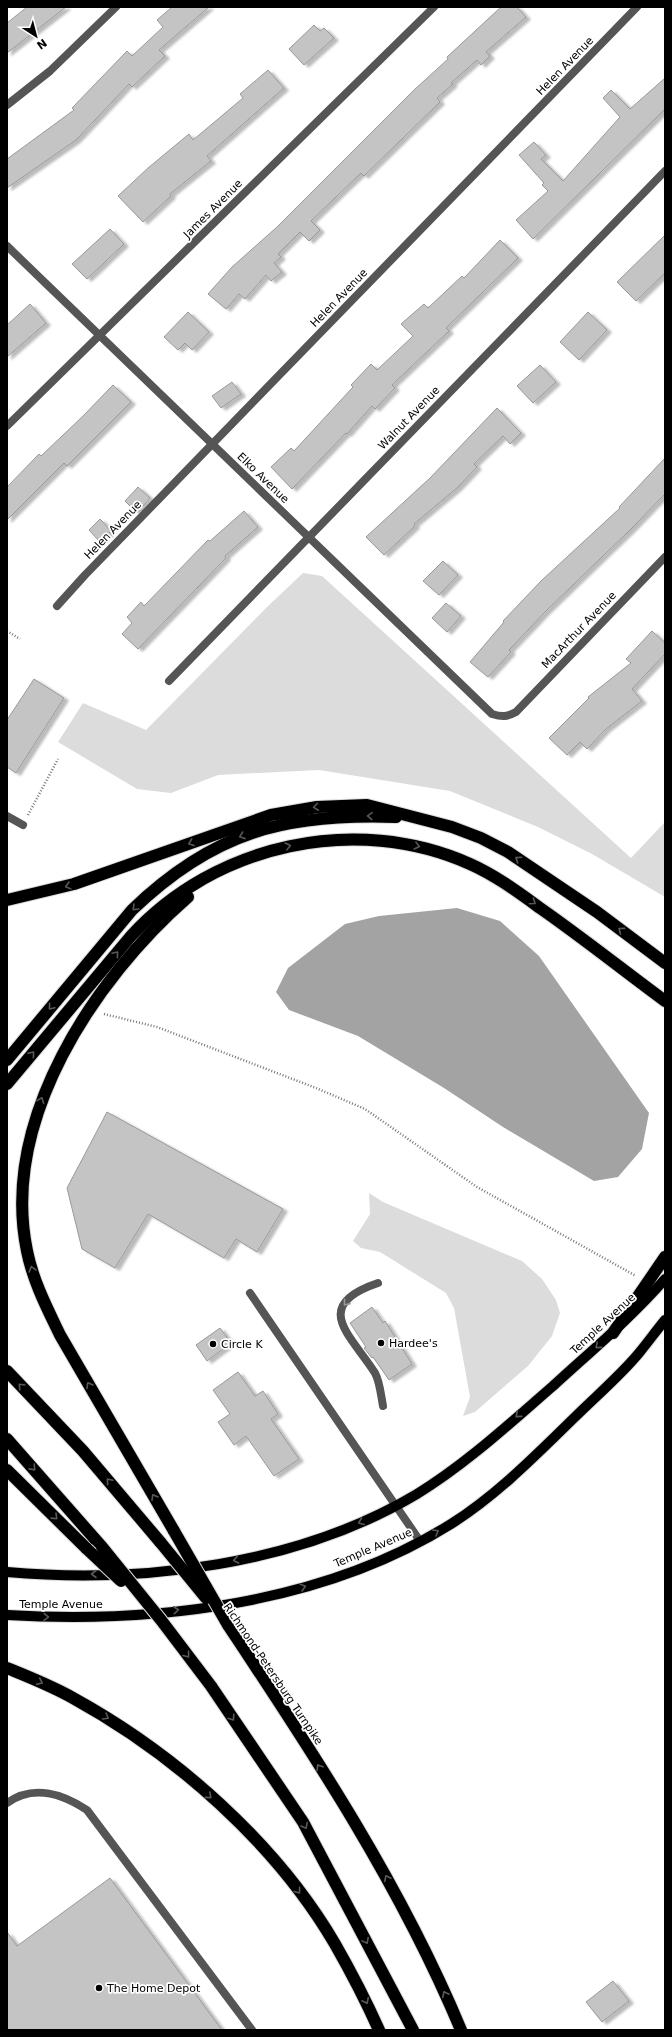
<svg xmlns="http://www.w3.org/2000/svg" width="672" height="2037" font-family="'DejaVu Sans',sans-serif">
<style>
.green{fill:#dcdcdc}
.water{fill:#a3a3a3}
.building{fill:#c4c4c4;stroke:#999;filter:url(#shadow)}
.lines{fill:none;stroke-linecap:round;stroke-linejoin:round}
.primary-casing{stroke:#dbdbdb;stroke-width:12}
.motorway-casing{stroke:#dbdbdb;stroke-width:14}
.path{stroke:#777;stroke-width:2.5;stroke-dasharray:1 2;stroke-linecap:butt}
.service{stroke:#555;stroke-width:8}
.minor{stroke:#555;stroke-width:8}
.primary{stroke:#000;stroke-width:10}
.motorway{stroke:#000;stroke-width:12}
.motorway-bridge-casing{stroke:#dbdbdb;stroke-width:14;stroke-linecap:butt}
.motorway-bridge{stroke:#000;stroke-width:12}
.oneway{stroke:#595959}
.oneway2{stroke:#999}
.poi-dot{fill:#000;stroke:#fff;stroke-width:1.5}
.labels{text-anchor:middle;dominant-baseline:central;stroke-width:3.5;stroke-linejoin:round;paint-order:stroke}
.street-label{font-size:11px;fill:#000;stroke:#fff}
.poi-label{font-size:11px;fill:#000;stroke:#fff;text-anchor:start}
</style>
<defs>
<filter id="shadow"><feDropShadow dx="4.5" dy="2.5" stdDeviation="1" flood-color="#0004"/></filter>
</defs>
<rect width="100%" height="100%" fill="#fff"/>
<g class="green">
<polygon points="303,573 322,576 631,858 665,822 665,897 592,854 538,827 450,791 319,770 218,775 171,793 137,789 58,742 83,703 146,730 267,607"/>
<polygon points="369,1193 383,1202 522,1261 542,1279 556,1300 560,1313 552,1336 528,1366 475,1412 463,1416 470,1397 454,1308 446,1293 380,1252 361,1248 353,1241 370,1214"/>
</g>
<polygon class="water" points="457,908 500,921 539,956 649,1113 642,1149 618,1177 594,1181 503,1127 444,1088 358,1036 289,1010 276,992 288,968 345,924 379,916"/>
<g class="building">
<polygon points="27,7 66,7 7,53 7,23"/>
<polygon points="172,7 209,7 159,50 165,56 132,87 129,84 76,140 7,188 7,159 74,110 72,108 127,51 132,56 163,27 157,20"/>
<polygon points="501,7 517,7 526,17 486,52 490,56 481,65 477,60 451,83 453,84 437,98 440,102 364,176 361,173 311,221 320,230 309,241 300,232 278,254 281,257 274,263 282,272 271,281 266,275 245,299 239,294 226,309 208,294 232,267 277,227 414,90 448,59 447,57"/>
<polygon points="314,25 320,31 324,28 334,38 304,65 289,49"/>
<polygon points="268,70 284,88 207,156 211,161 170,194 171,196 143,222 118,196 148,168 189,134 193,140 243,98 240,94"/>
<polygon points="665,78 665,109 533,239 516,220 548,191 542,185 544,183 519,155 534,142 546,155 541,159 563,181 620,117 603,98 611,90 630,109"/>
<polygon points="110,229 124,244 87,279 72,264"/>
<polygon points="665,235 665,273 636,301 617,282"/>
<polygon points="500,240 518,258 446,328 449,331 392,385 395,388 375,409 372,406 347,434 346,433 292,489 271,467 291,448 294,451 353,387 351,385 371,364 377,370 413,336 401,324 424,304 428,308 462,276 464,278"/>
<polygon points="30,304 46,323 7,357 7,325"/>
<polygon points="188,312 209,332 192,350 185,343 178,350 164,337"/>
<polygon points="588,312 607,330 579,360 560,342"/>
<polygon points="540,365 556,382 533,403 517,386"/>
<polygon points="232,382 241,394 221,408 212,396"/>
<polygon points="113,385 131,402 67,466 64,463 7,520 7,487 39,454 41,456 82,417"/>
<polygon points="497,408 521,433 510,444 503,436 474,464 477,467 457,488 414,524 415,526 384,555 366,537 430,478"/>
<polygon points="665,458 665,494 631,529 546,611 509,650 511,652 488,677 470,662 504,622 503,621 541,581 620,508 619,507"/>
<polygon points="138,487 150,498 137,513 125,501"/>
<polygon points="244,511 258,527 225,556 226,558 138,649 122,634 132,623 127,617 141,602 144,606 208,540 210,541"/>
<polygon points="100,519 111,531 100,542 89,530"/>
<polygon points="443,561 458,575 439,595 423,581"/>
<polygon points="446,603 461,616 447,632 432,618"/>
<polygon points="652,631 665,643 665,654 632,689 642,701 606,729 587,749 580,742 567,755 549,738 589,698 588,697 631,663 626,659"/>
<polygon points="34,679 64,698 16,773 7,767 7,720"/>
<polygon points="107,1112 283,1209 257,1252 236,1239 224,1258 148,1214 115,1268 82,1249 67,1188"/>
<polygon points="372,1307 383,1323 385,1321 412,1364 389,1380 373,1357 372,1358 364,1348 366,1347 350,1323"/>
<polygon points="220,1328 231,1343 207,1361 196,1345"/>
<polygon points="238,1372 255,1396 263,1391 278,1414 271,1419 299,1459 274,1476 246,1436 234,1445 218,1422 230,1414 213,1390"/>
<polygon points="110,1878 222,2030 7,2030 7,1932 17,1946"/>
<polygon points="613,1981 629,2001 602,2022 586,2002"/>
</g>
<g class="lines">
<g class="primary-casing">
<g id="primary">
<path d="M7 1572C143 1584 298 1565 417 1494 466 1464 509 1424 553 1386 591 1351 631 1318 665 1279"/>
<path d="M7 1615C155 1624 323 1604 451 1524 497 1495 536 1455 575 1417 596 1396 620 1376 639 1353 648 1342 656 1331 665 1320"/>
</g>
</g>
<g class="motorway-casing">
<g id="motorway">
<polyline points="7,900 74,884 271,815 317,807 367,805 452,827 481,838 508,852 597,912 665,963"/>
<path d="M7 1060 132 910C213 832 285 813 396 817"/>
<path d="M7 1084 131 936C215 844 356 813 470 864 495 875 518 892 540 908 583 938 623 970 665 1001"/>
<polyline points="613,1333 665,1257"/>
<polyline points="7,1371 83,1451 161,1543"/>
<polyline points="7,1439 102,1547"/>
<polyline points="7,1470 87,1549"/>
<path d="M174 1531 60 1335C47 1308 33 1281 27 1251 0 1120 94 979 188 897"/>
<path d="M228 1625C314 1754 401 1886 461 2030"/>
<path d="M7 1668C29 1677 52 1686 73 1698 175 1754 276 1843 335 1944 351 1972 366 2001 379 2030"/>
<polyline points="211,1686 303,1822 413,2030"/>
</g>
</g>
<g class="path">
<polyline points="7,631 20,639"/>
<polyline points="28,815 58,759"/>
<polyline points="104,1014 157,1027 316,1088 365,1109 477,1187 636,1276"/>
</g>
<g class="service">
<polyline points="57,606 85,575 637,7"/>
<path d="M378 1283C310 1306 351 1335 375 1373 380 1382 381 1396 383 1406"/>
<polyline points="250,1293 420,1541"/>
<path d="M7 1803C33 1784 63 1794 87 1810L252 2030"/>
</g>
<g class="minor">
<polyline points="7,105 50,71 116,7"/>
<path d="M7 246 492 714C502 717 507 717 516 712L665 557"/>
<polyline points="7,426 434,7"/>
<polyline points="169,681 665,171"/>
<polyline points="7,816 23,825"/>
</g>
<use href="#primary" class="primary"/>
<use href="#motorway" class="motorway"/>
<g class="motorway-bridge-casing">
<g id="motorway-bridge">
<polyline points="174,1531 228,1625"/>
<polyline points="161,1543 206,1598"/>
<polyline points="102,1547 161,1620 211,1686"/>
<polyline points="87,1549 121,1581"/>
</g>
</g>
<use href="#motorway-bridge" class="motorway-bridge"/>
</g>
<defs><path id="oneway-chevron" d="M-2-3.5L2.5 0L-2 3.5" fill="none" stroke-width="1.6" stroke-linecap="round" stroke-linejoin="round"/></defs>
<g class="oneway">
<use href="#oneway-chevron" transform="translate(316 807) rotate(173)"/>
<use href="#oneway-chevron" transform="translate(370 816) rotate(-178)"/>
<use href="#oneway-chevron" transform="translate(242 836) rotate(160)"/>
<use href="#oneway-chevron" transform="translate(191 843) rotate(160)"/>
<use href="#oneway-chevron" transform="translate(288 846) rotate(-14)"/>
<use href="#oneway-chevron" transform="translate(417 846) rotate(14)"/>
<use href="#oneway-chevron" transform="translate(518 859) rotate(-146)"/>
<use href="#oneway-chevron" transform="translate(68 886) rotate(165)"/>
<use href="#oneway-chevron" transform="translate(533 902) rotate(35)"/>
<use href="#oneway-chevron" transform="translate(135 908) rotate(135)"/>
<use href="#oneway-chevron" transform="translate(621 930) rotate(-143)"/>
<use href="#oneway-chevron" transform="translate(116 954) rotate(-50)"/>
<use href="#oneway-chevron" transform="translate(51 1007) rotate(130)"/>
<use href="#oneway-chevron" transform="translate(32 1054) rotate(-50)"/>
<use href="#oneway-chevron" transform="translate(41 1100) rotate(-69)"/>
<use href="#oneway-chevron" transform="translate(32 1269) rotate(-106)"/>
<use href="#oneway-chevron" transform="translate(598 1346) rotate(139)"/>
<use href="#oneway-chevron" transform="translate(89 1385) rotate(-120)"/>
<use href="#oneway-chevron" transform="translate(21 1386) rotate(-134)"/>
<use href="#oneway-chevron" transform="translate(518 1415) rotate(139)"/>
<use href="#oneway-chevron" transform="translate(33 1468) rotate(48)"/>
<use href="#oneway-chevron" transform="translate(109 1481) rotate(-131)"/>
<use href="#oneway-chevron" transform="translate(154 1497) rotate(-120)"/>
<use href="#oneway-chevron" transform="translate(55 1517) rotate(44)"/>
<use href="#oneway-chevron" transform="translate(361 1522) rotate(157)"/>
<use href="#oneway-chevron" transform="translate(436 1532) rotate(-30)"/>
<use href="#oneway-chevron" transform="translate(236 1560) rotate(169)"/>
<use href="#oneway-chevron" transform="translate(94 1574) rotate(180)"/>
<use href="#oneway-chevron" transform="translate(303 1587) rotate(-15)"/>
<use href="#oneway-chevron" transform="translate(176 1610) rotate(-6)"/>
<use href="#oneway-chevron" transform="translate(46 1617) rotate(1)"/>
<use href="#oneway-chevron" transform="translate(187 1655) rotate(53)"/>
<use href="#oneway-chevron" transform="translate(40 1682) rotate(25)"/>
<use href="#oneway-chevron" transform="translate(106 1717) rotate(31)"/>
<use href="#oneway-chevron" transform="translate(232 1718) rotate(56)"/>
<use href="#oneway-chevron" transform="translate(319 1767) rotate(-122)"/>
<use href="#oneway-chevron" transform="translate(209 1796) rotate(41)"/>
<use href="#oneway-chevron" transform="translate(305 1826) rotate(61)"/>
<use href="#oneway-chevron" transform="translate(387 1878) rotate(-117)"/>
<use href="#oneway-chevron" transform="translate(298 1891) rotate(53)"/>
<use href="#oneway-chevron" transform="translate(366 1941) rotate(62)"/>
<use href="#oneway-chevron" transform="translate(445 1994) rotate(-117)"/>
<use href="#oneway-chevron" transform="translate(366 2001) rotate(64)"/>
</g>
<use class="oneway2" href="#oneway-chevron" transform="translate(346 1303) rotate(129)"/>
<g class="poi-dot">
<circle cx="381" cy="1343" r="4"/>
<circle cx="213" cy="1344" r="4"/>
<circle cx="99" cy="1988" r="4"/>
</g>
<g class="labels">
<g class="street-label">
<text transform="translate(565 66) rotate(-46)">Helen Avenue</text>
<text transform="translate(213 209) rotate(-45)">James Avenue</text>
<text transform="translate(339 298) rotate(-46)">Helen Avenue</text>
<text transform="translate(409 418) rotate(-46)">Walnut Avenue</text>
<text transform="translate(263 478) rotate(44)">Elko Avenue</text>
<text transform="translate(113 530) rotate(-46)">Helen Avenue</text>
<text transform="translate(579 630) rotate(-46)">MacArthur Avenue</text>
<text transform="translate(603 1324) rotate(-43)">Temple Avenue</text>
<text transform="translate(373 1548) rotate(-23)">Temple Avenue</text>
<text x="61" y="1604">Temple Avenue</text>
<text transform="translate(273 1674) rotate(56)">Richmond-Petersburg Turnpike</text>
</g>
<g class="poi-label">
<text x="389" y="1343">Hardee's</text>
<text x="221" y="1344">Circle K</text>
<text x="107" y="1988">The Home Depot</text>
</g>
</g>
<rect width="672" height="2037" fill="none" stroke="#000000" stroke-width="16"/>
<g transform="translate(36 36) rotate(144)" stroke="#ffffff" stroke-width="3" paint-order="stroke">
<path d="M0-3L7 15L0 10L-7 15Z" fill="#000000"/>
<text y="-6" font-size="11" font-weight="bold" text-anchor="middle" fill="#000000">N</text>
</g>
</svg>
